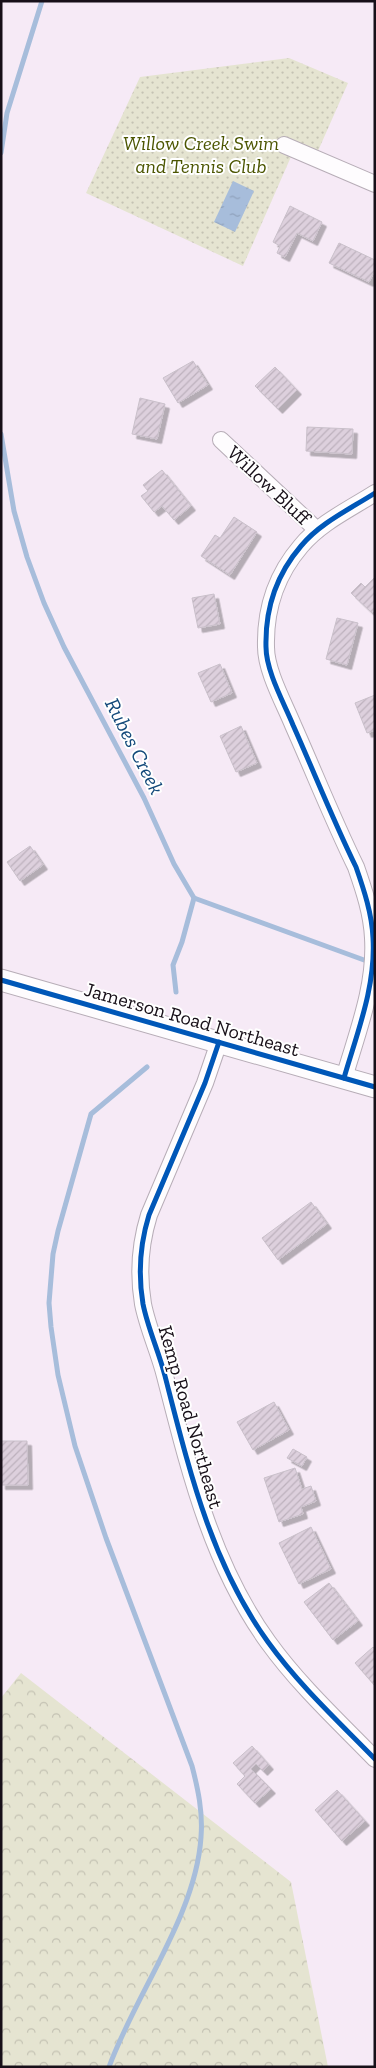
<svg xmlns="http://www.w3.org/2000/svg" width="376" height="2068" font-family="'Zilla Slab',serif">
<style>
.forest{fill:url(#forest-crowns)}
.park{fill:url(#park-dots)}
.water{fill:url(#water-ripples)}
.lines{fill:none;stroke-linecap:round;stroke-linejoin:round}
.stream{stroke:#a7bddb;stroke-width:5}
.building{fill:url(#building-hatch);stroke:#c9c0ca;filter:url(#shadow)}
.minor-casing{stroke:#b7adb7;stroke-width:18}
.tertiary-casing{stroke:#b7adb7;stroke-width:23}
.minor{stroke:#fefcfe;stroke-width:16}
.tertiary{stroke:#fefcfe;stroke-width:21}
.cycleway-casing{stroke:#fff;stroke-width:8}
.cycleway{stroke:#0057b8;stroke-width:5}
.labels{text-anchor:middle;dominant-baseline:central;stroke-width:4;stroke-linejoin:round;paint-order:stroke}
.park-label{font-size:20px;font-style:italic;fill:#4b5500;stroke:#fff}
.street-label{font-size:20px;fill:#170f18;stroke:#fff}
.water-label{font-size:21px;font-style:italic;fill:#13497a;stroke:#fff}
</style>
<defs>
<pattern id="forest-crowns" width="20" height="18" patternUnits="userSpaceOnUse" patternTransform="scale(1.25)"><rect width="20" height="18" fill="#e5e4d1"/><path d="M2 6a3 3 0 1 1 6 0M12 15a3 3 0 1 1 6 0" fill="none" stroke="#c4c2b3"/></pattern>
<pattern id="park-dots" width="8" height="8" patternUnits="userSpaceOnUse" patternTransform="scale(1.25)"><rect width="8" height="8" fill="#e5e4d1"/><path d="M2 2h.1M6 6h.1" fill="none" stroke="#c4c2b3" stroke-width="1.8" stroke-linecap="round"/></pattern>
<pattern id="water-ripples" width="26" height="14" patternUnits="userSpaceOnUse" patternTransform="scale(1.25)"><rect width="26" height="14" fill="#a7bddb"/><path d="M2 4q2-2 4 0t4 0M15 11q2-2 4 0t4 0" fill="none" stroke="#8fa1bb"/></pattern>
<pattern id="building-hatch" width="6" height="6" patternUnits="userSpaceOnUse" patternTransform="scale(1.25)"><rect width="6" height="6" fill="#ddd0dd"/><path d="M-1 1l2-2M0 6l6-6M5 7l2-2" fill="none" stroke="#bdb1bd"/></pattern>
<filter id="shadow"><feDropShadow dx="4.5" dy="4.5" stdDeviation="0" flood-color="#0004"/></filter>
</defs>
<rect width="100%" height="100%" fill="#f6eaf6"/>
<polygon class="forest" points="21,1673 291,1882 328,2067 1,2067 1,1698"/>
<polygon class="park" points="289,58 348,83 318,151 297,143 243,266 86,193 140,77"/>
<polygon class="water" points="233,181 254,191 235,232 214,222"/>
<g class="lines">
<g class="stream">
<polyline points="1,153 7,113 42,1"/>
<polyline points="1,434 14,511 27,557 44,603 64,647 144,798 174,864 194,898 364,960"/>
<polyline points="176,992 173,965 182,942 194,898"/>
<path d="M109 2067C136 1993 196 1915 201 1837 203 1812 198 1789 192 1766L106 1538 75 1446 58 1375 51 1327 49 1303 53 1254 58 1231 91 1114 147 1067"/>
</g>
</g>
<g class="building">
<polygon points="290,206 322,222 313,241 297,233 285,257 277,253 280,246 273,242"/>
<polygon points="339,243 375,260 375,270 369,282 329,263"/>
<polygon points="193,361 208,385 178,403 163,378"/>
<polygon points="275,367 297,390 278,409 255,386"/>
<polygon points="140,398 165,404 157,439 132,434"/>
<polygon points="307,427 353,429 352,454 306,451"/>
<polygon points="162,470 191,506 174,520 162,506 154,512 141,496 148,491 143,485"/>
<polygon points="234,517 257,532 230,575 201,556 215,535 220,538"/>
<polygon points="375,577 375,609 372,613 351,593 361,583 365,587"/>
<polygon points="214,594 220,624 198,628 192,598"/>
<polygon points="337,618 358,623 347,665 326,659"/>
<polygon points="220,664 232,693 211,702 198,673"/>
<polygon points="375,695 375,730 367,733 355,703"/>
<polygon points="241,726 257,763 236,772 220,736"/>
<polygon points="30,846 43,865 20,881 7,862"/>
<polygon points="311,1202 327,1224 278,1260 262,1238"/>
<polygon points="274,1402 289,1430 253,1450 237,1422"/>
<polygon points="1,1441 27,1441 28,1485 1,1485"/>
<polygon points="293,1449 307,1457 302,1466 287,1458"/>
<polygon points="295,1468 302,1489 311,1486 316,1501 301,1507 303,1514 279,1522 264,1478"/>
<polygon points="311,1527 331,1569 299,1584 279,1543"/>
<polygon points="329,1583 358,1621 333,1640 304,1602"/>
<polygon points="373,1647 375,1649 375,1686 355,1663"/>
<polygon points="252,1746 269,1765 263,1771 256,1764 251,1769 271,1789 255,1803 237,1784 245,1776 233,1763"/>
<polygon points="337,1790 365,1821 342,1841 315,1810"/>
</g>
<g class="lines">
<g class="minor-casing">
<g id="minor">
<polyline points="284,145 375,184"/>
<polyline points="221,440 317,530"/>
<path d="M219 1042 205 1083 149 1215C140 1244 138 1274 143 1304 148 1329 159 1352 165 1376 189 1469 211 1563 268 1642 299 1685 338 1721 375 1759"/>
<path d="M344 1078C357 1033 376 986 373 938 372 914 364 890 356 867 333 820 314 772 293 725 284 703 266 671 266 647 265 609 277 574 301 546 320 523 350 509 375 493"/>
</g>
</g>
<g class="tertiary-casing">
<polyline id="tertiary" points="1,980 375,1087"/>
</g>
<use href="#minor" class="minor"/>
<use href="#tertiary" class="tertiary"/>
<g class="cycleway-casing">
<g id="cycleway">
<polyline points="1,980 375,1087"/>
<path d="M219 1042 205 1083 149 1215C140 1244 138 1274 143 1304 148 1329 159 1352 165 1376 189 1469 211 1563 268 1642 299 1685 338 1721 375 1759"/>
<path d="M344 1078C357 1033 376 986 373 938 372 914 364 890 356 867 333 820 314 772 293 725 284 703 266 671 266 647 265 609 277 574 301 546 320 523 350 509 375 493"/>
</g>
</g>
<use href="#cycleway" class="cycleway"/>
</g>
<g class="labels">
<g class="park-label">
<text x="201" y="143">Willow Creek Swim<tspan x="201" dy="23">and Tennis Club</tspan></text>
</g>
<g class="street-label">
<text transform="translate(269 485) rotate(43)">Willow Bluff</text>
<text transform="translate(192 1019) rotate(16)">Jamerson Road Northeast</text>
<text transform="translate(191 1417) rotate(74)">Kemp Road Northeast</text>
</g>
<g class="water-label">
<text transform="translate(135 746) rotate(63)">Rubes Creek</text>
</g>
</g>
<rect width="376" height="2068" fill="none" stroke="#170f18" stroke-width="5"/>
</svg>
